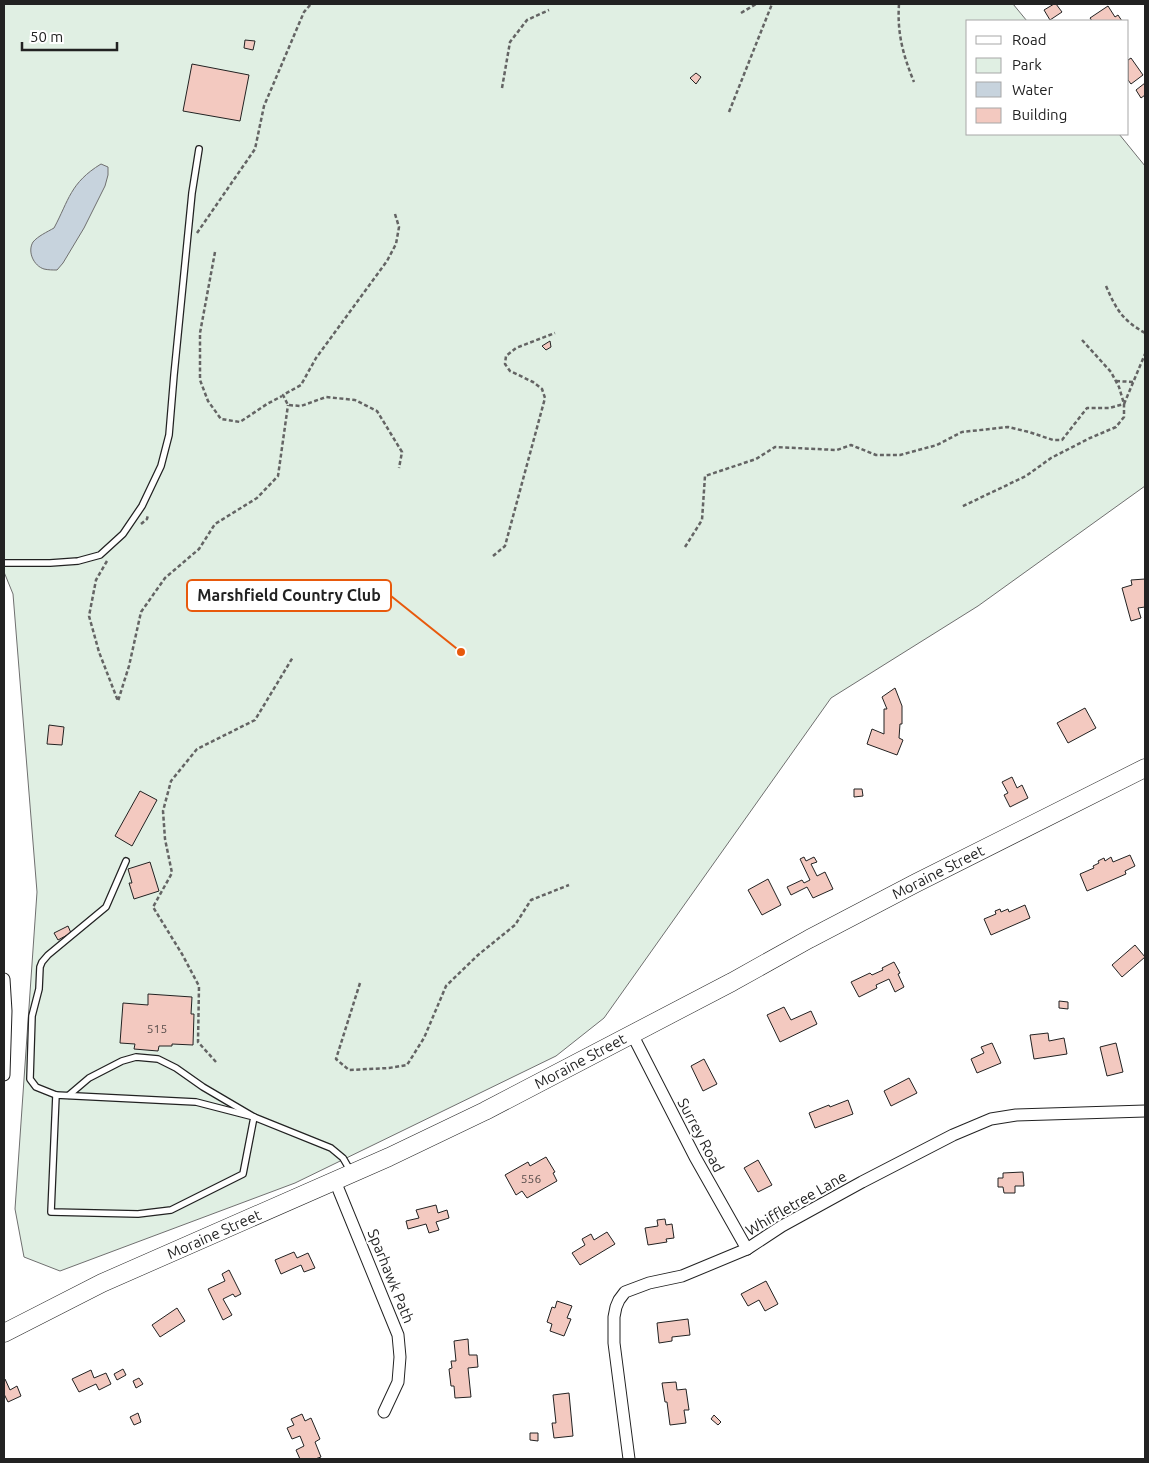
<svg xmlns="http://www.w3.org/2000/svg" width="1149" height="1463" font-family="Ubuntu,sans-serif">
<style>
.green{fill:#e0efe3;stroke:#6f6f6f}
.water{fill:#c7d3dd;stroke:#6f6f6f}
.building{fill:#f3c9c0;stroke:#222}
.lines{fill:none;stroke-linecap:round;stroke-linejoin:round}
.lane-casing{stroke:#222;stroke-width:8}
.street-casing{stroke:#222;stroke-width:13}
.primary-casing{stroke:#222;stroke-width:19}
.path{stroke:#646464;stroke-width:2.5;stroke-dasharray:4 2.5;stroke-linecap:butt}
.lane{stroke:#fff;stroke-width:5.5}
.street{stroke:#fff;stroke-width:11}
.primary{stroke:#fff;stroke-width:18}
.labels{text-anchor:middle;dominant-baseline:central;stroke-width:4;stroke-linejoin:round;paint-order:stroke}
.number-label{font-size:12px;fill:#564c4a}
.street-label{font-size:15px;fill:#222;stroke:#fff}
.leader{fill:none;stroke:#e8590c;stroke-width:2}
.callout-dot{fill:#e8590c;stroke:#fff;stroke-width:2}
.callout{fill:#fff;stroke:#e8590c;stroke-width:2}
.callout-label{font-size:16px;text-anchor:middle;font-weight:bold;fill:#222}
</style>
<rect width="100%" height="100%" fill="#fff"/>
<polygon class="green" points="4,4 1013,4 1027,21 968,21 968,134 1119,134 1145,166 1145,486 978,606 831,698 604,1018 556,1056 295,1183 60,1271 24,1257 15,1209 37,892 13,594 4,572"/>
<path class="water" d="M101 164 108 167V175L105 186 84 228 63 263 57 270C53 270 48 270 44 269 34 266 27 252 33 242 38 236 47 232 54 228 69 200 70 183 101 164Z"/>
<g class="building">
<polygon points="1054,4 1056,4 1062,12 1050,20 1044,10"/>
<polygon points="1108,6 1115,17 1118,15 1122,21 1092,21 1090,18"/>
<polygon points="245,40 255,41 253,50 244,48"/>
<polygon points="1131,58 1143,75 1131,84 1128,80 1128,60"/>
<polygon points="192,64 249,75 240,121 183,111"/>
<polygon points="696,73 701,77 696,84 690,78"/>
<polygon points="1145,83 1145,95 1141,98 1136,90"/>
<polygon points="550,341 551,347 546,350 542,346"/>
<polygon points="1145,579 1145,607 1138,608 1141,618 1131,621 1122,588 1132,585 1131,580"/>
<polygon points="895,688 902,706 902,724 900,724 899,738 903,740 897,755 867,744 872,729 884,734 884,709 887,709 882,697"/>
<polygon points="1085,708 1096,728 1068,743 1057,723"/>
<polygon points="49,725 64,727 62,745 47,744"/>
<polygon points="1012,777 1017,788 1022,785 1028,798 1010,807 1004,795 1008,793 1002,782"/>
<polygon points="854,789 862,789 863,796 854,797"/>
<polygon points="140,791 157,800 132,846 115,836"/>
<polygon points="1130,855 1135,866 1125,871 1126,874 1087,891 1080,874 1094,868 1093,866 1099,863 1098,861 1104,858 1105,861 1111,857 1113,862"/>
<polygon points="804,857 806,861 814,857 817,862 811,864 817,876 825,872 833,889 813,898 807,887 791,895 787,887 802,880 804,883 810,880 800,859"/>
<polygon points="150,862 159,891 134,899 129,883 132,883 128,869"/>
<polygon points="768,879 781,905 762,915 748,890"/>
<polygon points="1025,905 1030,918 991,935 984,919 996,914 995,911 1000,909 1001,912 1008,909 1009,912"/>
<polygon points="68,926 71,933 58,940 54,933"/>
<polygon points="1135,945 1145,957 1122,977 1112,965"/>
<polygon points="894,962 900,973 898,974 904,987 895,992 889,979 876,985 877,988 859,997 851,982 870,973 872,975 883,970 882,968"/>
<polygon points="148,994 192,997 191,1014 194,1014 193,1045 172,1044 172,1046 159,1046 158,1051 134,1049 135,1044 120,1043 123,1003 148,1005"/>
<polygon points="1059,1001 1068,1002 1068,1009 1059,1008"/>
<polygon points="784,1007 791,1020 811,1011 817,1024 780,1042 767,1015"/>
<polygon points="1048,1033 1049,1041 1064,1038 1067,1054 1034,1059 1030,1035"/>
<polygon points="992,1043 1001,1063 977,1073 971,1059 984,1053 981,1047"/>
<polygon points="1116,1043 1123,1072 1107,1076 1100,1047"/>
<polygon points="704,1059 717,1084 703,1091 691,1066"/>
<polygon points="909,1078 917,1093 891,1106 884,1091"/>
<polygon points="848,1100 853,1114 815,1128 809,1113 829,1105 830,1107"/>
<polygon points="546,1157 555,1172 553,1173 557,1181 527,1198 522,1191 516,1195 505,1175 528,1162 530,1166"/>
<polygon points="758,1160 772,1185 758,1192 744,1168"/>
<polygon points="1023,1172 1024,1186 1015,1186 1015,1193 1004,1193 1003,1187 998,1187 998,1178 1003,1178 1003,1173"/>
<polygon points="436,1205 438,1213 447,1210 449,1218 436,1222 439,1230 429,1233 426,1224 408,1229 406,1221 419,1218 416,1210"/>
<polygon points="665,1219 666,1225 672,1224 674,1238 666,1239 667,1242 648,1245 645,1228 658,1226 657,1220"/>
<polygon points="607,1232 615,1244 580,1265 572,1253 585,1245 582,1239 591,1234 594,1240"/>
<polygon points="294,1252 297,1258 308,1253 315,1268 304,1272 301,1265 281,1274 275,1260"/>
<polygon points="229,1270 241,1294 235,1297 233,1294 223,1299 232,1315 223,1320 208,1289 225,1281 222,1274"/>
<polygon points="766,1281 778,1304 765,1311 759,1300 748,1306 741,1294"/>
<polygon points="557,1301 572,1306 567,1318 571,1319 564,1336 550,1331 552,1324 547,1322 552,1307 555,1308"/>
<polygon points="177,1308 185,1321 160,1337 152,1325"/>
<polygon points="688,1319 690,1335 672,1337 672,1341 659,1343 657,1323"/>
<polygon points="468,1339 469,1355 477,1355 478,1367 468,1368 471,1397 455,1398 454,1386 451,1386 449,1369 452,1368 451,1361 456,1361 454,1341"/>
<polygon points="123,1369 126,1375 117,1380 114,1374"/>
<polygon points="91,1370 94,1378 106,1373 111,1384 99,1390 96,1384 79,1392 72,1379"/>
<polygon points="139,1378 143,1384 136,1388 133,1381"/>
<polygon points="5,1379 10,1390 17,1386 21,1396 8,1402 4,1394 4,1380"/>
<polygon points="676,1382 677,1390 686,1389 689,1410 684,1410 686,1423 670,1425 667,1402 665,1402 662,1383"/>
<polygon points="569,1393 573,1436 554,1438 552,1423 556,1423 553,1395"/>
<polygon points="138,1413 141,1422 134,1425 130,1417"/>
<polygon points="302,1414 305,1421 311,1418 320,1439 315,1442 321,1457 315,1459 300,1459 296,1450 304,1446 300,1436 292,1439 287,1428 294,1425 291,1419"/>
<polygon points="714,1415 721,1422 718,1425 711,1419"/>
<polygon points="530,1433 538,1433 538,1441 530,1440"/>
</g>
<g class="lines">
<g class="lane-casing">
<g id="lane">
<polyline points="4,563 50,563 78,561 100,555 123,534 142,506 161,466 169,435 174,375 192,193 199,149"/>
<polygon points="56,1095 196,1102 254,1117 243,1174 171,1210 138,1214 51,1212"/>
<polyline points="56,1095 36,1087 30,1079 32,1016 39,989 40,967 42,962 48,955 106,907 126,861"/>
<polyline points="69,1095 89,1078 122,1061 136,1057 158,1059 176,1068 203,1087 254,1117 331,1148 343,1158 350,1170"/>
</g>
</g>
<g class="street-casing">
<g id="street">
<polyline points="4,979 6,1011 4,1075"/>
<polyline points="632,1034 695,1157 747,1249"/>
<polyline points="335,1181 398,1335 400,1357 398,1382 384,1412"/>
<polyline points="629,1459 614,1343 614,1317 616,1307 619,1300 625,1292 649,1283 682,1276 747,1249 782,1226 862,1182 953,1135 991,1119 1016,1115 1145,1111"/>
</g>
</g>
<g class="primary-casing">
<polyline id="primary" points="4,1333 102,1283 389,1157 485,1111 732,982 809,939 916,883 1145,768"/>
</g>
<g class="path">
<path d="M899 4C897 33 903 55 914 82"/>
<polyline points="741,13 756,4"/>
<polyline points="502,88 510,42 527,20 549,10"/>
<polyline points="729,112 772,4"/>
<polyline points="395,214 399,227 396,244 387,261 316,358 301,385 283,395 288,405 301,406 326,397 355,400 377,411 402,452 399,468"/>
<polyline points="197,233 255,149 264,106 304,12 311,4"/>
<polyline points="215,252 200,333 200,380 208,401 221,419 240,422 267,404 282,396"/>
<path d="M1106 286C1116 309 1122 320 1145 333"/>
<polyline points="1082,340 1111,372 1119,387 1124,404 1145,354"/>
<polyline points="1116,381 1133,382"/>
<polyline points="141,524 147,519 148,515"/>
<polyline points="685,547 702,520 705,476 756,459 775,447 837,450 851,445 876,455 900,455 937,445 962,432 1008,427 1029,432 1053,440 1062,440 1087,408 1109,408 1124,404 1124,417 1116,427 1090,438 1051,458 1026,476 961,507"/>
<polyline points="493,556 505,546 545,398 542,389 533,382 510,371 505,364 506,356 516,348 555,333"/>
<polyline points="107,561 96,580 89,616 99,652 118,701 129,666 141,612 165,578 199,549 215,524 257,498 278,476 288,405"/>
<polyline points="360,983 336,1059 349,1070 389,1068 407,1065 424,1038 446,986 478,955 515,925 531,900 569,885"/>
<polyline points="216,1062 198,1042 199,986 182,954 153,907 172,873 165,839 163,811 171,781 197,749 255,720 293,657"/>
</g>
<use href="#lane" class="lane"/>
<use href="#street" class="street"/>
<use href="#primary" class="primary"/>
</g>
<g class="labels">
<g class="number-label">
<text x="157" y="1028">515</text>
<text x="531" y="1178">556</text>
</g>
<g class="street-label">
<text transform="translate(938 872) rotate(-27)">Moraine Street</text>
<text transform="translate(580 1061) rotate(-28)">Moraine Street</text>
<text transform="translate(701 1135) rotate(62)">Surrey Road</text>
<text transform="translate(796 1203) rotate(-30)">Whiffletree Lane</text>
<text transform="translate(214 1234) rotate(-24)">Moraine Street</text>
<text transform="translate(391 1276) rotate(68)">Sparhawk Path</text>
</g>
</g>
<path class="leader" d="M461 652L391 596"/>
<circle class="callout-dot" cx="461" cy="652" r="5"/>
<rect class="callout" x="187" y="580" width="204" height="31" rx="5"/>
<g class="callout-label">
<text x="289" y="601">Marshfield Country Club</text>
</g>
<rect width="1149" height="1463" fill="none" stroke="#222222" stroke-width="10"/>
<rect x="966" y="20" width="162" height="115" fill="#ffffff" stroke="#a7a7a7"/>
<rect x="976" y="36" width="25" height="8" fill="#ffffff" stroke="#a7a7a7"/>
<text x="1012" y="45" font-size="15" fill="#222222">Road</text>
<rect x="976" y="58" width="25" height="15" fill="#e0efe3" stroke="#a7a7a7"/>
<text x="1012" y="70" font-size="15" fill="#222222">Park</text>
<rect x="976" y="82" width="25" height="15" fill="#c7d3dd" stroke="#a7a7a7"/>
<text x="1012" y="95" font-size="15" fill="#222222">Water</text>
<rect x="976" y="108" width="25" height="15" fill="#f3c9c0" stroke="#a7a7a7"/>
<text x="1012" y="120" font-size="15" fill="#222222">Building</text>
<path d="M22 42v8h95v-8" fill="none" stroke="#222222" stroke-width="2.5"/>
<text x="30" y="42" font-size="15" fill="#222222" stroke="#ffffff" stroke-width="4" paint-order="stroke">50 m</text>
</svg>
